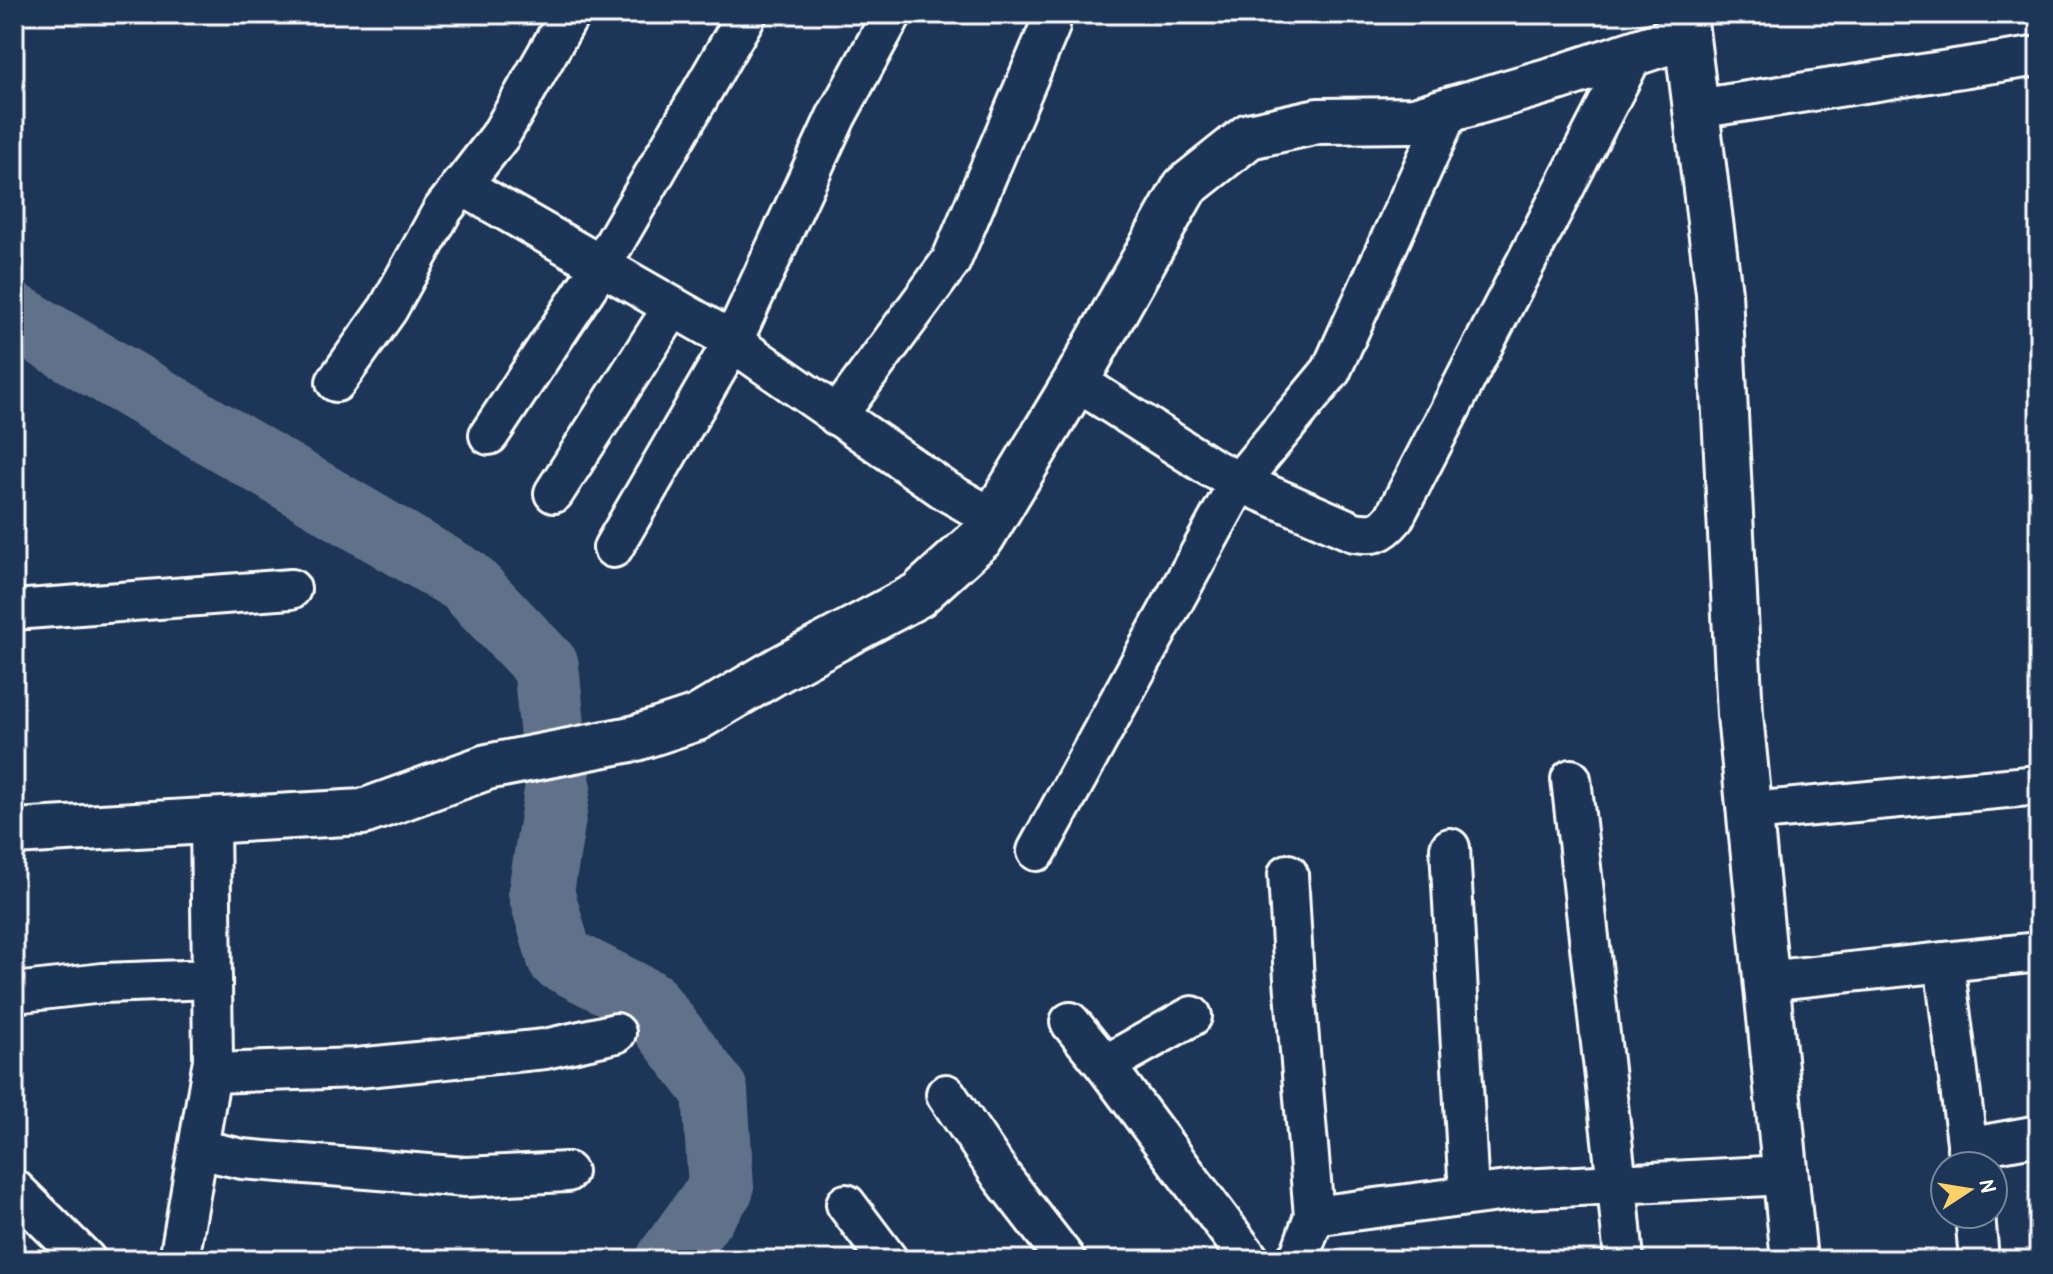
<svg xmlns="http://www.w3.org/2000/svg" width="2053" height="1274" font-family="'Patrick Hand',sans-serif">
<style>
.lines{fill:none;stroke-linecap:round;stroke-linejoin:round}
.river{stroke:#617289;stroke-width:66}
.minor-casing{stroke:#fff;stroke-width:44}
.tertiary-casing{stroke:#fff;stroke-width:50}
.minor{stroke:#1d3557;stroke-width:38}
.tertiary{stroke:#1d3557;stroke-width:44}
</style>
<rect width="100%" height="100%" fill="#1d3557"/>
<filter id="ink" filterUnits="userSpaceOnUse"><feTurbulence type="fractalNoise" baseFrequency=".0125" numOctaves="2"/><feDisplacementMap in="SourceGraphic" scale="16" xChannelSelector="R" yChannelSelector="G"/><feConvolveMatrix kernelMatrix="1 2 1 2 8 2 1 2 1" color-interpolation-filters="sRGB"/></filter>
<g filter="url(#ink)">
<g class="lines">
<polyline class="river" points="14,316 465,581 546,666 558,786 541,892 560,958 647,1002 715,1091 721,1188 669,1260"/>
<g class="minor-casing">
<g id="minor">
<polyline points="1696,109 2039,56"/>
<polyline points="461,185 724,336 946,491 993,518"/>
<polyline points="1076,381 1210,467 1239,482 1331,371 1449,110"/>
<polyline points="336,382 388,309 442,211 500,136 570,14"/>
<polyline points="837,416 951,261 1050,26"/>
<polyline points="489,435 601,266 747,14"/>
<polyline points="554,493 673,307"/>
<polyline points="613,548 732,343 836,117 892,14"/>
<polyline points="14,610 291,589"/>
<polyline points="1571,779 1617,1184 1624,1260"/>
<polyline points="1750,812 2039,785"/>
<polyline points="1450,848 1469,1195"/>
<path d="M1037 851 1239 482 1354 532C1374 535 1381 534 1394 518L1634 53"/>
<polyline points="1288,874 1294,980 1314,1216 1522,1189 1785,1175"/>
<polyline points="1944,962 1970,1166"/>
<polyline points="1766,981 2039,952"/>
<polyline points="14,993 103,983 212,979"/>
<polyline points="1070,1022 1105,1065 1250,1260"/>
<polyline points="1105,1065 1192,1016"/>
<polyline points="211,1073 357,1068 545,1049 616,1033"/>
<polyline points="946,1094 1002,1177 1066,1260"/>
<polyline points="1967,1148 2039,1135"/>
<polyline points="198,1149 242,1159 466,1177 567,1172"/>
<polyline points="14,1189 86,1260"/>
<polyline points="846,1204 888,1260"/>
<polyline points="1975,1214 1979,1260"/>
<polyline points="179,1260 213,1060 210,821"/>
<polyline points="1295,1260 1299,1258 1314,1216"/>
</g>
</g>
<g class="tertiary-casing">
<g id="tertiary">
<polyline points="1684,14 1719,293 1740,715 1794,1260"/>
<polyline points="14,832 363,812 487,767 636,738 697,718 780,669 918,595 982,537 1076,381 1185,187 1249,136 1318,121 1414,120 1558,78 1686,36"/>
</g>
</g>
<use href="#minor" class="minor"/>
<use href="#tertiary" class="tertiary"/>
</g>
</g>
<rect width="2053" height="1274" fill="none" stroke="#1d3557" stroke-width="48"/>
<rect x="24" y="24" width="2005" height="1226" fill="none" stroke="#fff" stroke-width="3" filter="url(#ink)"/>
<g transform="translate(1969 1190) rotate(78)"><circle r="38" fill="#1d3557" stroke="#77869a" stroke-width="2"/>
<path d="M0-6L14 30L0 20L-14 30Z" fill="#ffd166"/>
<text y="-12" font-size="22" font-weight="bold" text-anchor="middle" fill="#ffffff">N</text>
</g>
</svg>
